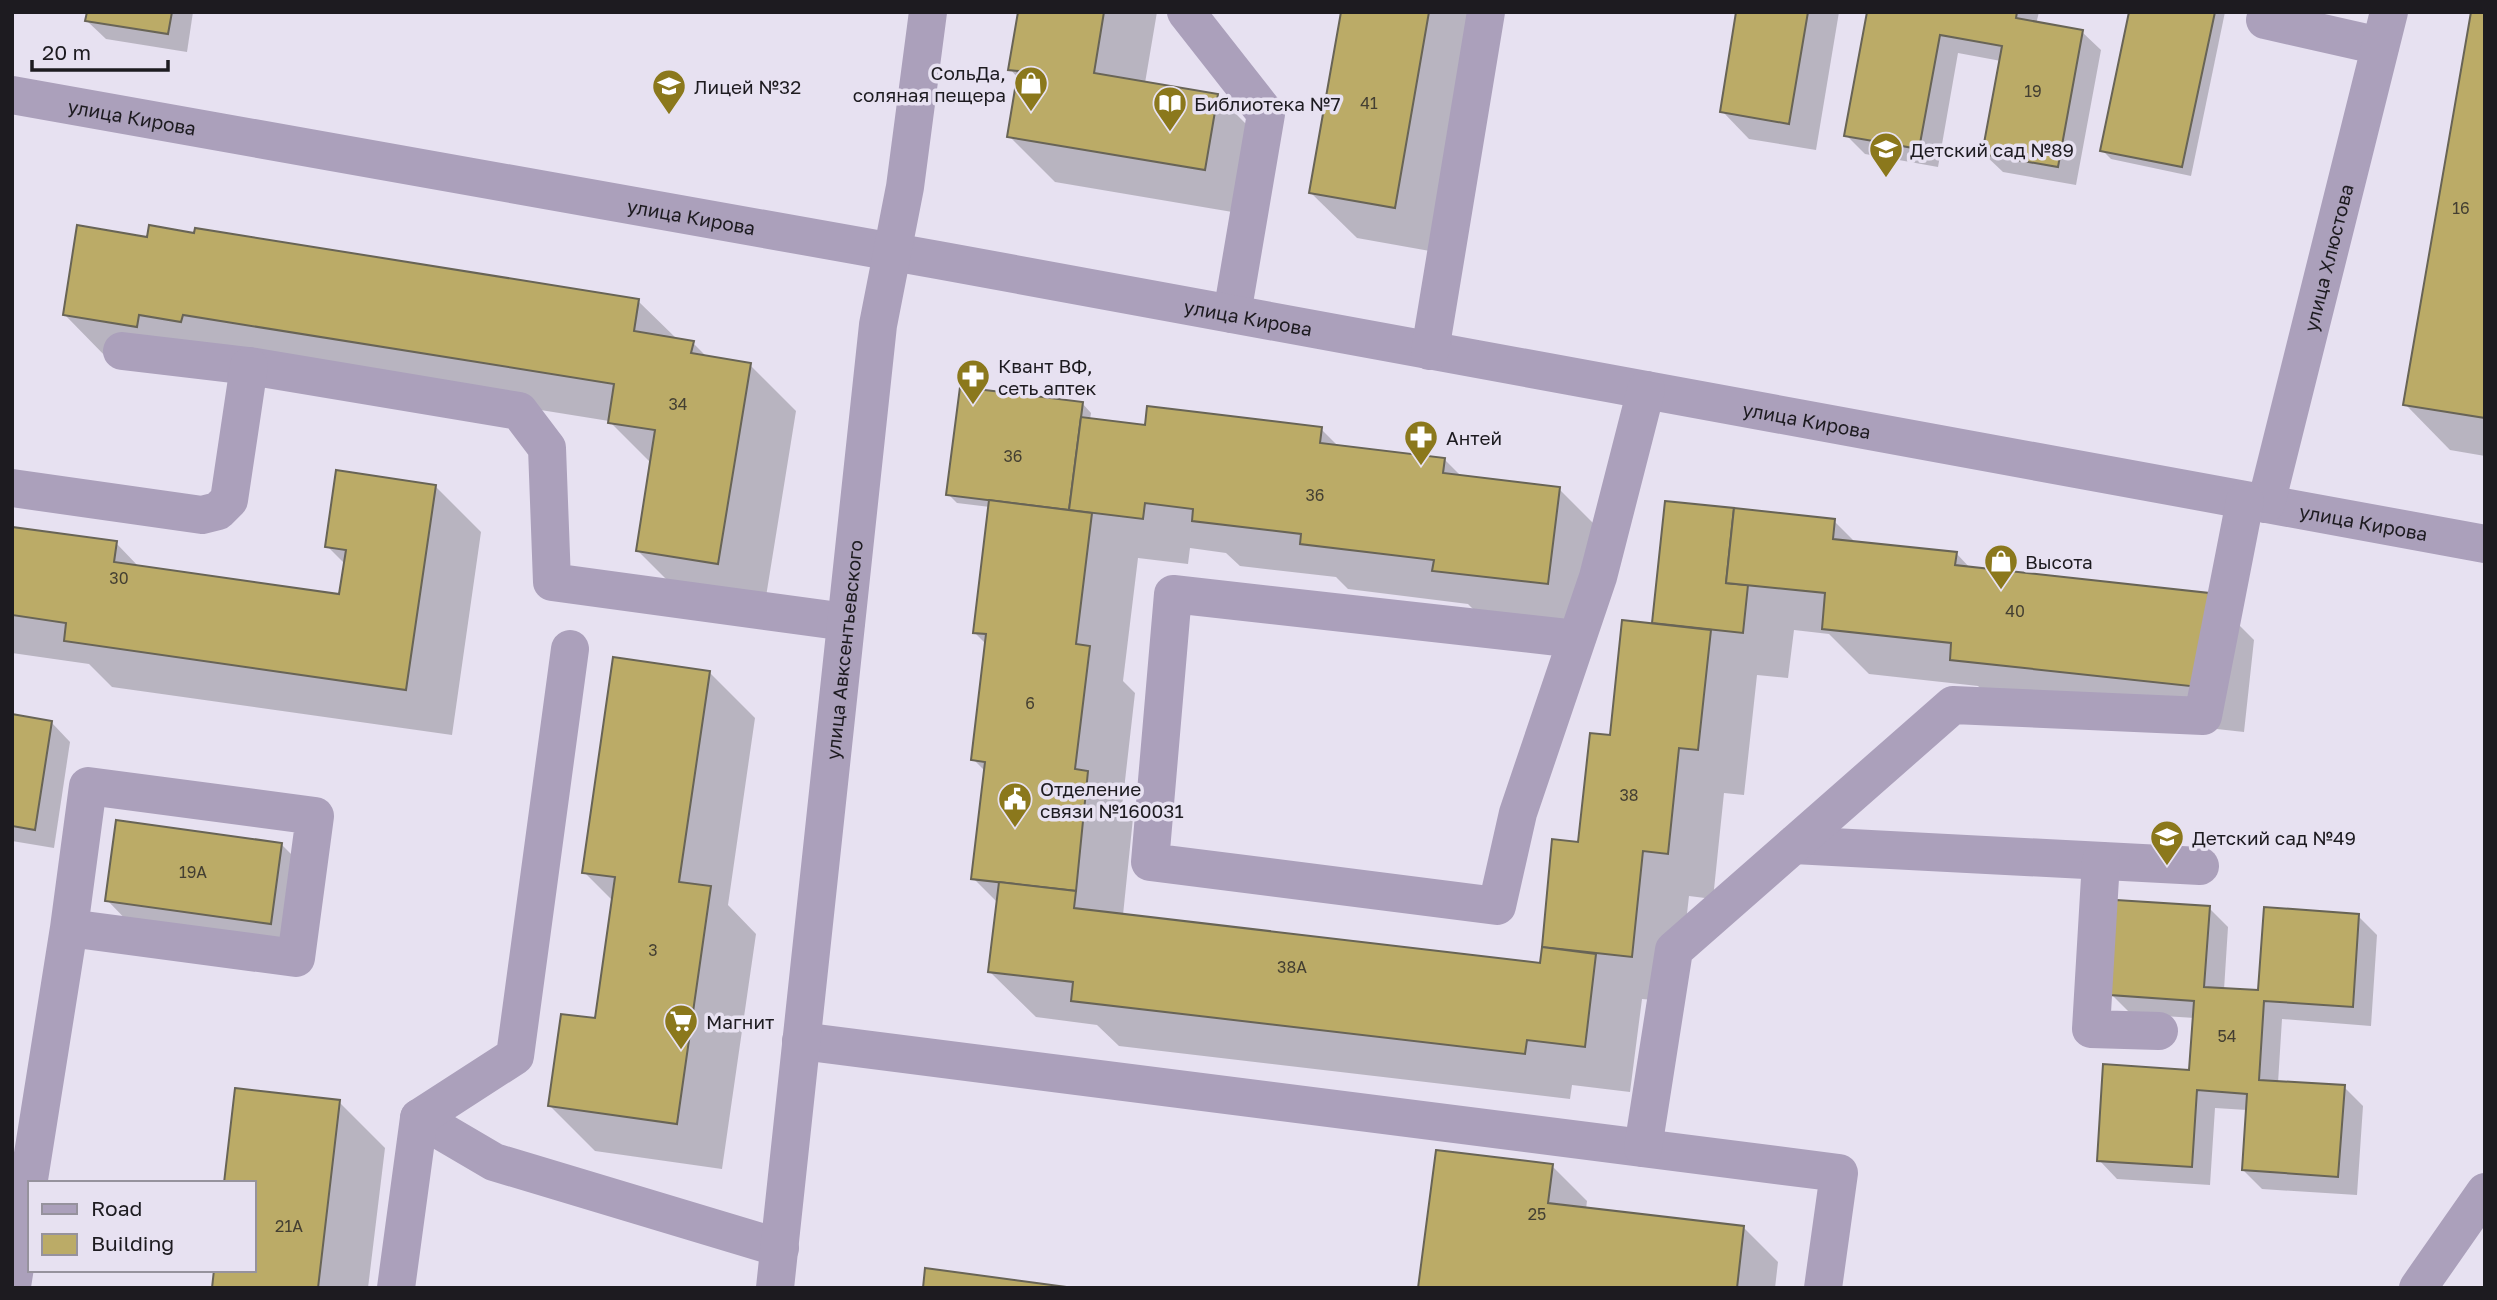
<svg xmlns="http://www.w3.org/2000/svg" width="2497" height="1300" font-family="'Golos Text',sans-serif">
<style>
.shadow{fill:#0003}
.building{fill:#bbab67;stroke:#686456;stroke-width:2}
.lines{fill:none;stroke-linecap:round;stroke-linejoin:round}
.minor{stroke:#aba0bb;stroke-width:38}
.labels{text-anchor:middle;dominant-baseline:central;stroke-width:7;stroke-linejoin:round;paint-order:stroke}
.number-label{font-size:16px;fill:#443f32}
.poi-label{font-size:19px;fill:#1d1b20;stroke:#e7e1f1;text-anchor:start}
.street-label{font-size:19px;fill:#1d1b20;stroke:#e7e1f1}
</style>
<rect width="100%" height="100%" fill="#e7e1f1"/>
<g class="shadow">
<polygon points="89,12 193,12 187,52 106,39 87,21"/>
<polygon points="1019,12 1157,12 1145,83 1217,95 1263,141 1250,215 1055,182 1009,136 1018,78 1010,69"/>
<polygon points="1342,12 1483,12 1441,253 1357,238 1311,193"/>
<polygon points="1738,12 1839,12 1816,150 1749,139 1722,111"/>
<polygon points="1869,12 2039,12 2036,24 2082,32 2101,50 2076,185 2003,172 1984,154 2001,61 1958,53 1938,167 1865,154 1846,135"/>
<polygon points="2131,12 2225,12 2191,176 2111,159 2102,150"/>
<polygon points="2485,12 2485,456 2450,450 2405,404"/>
<polygon points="149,239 638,301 678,340 693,343 708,358 750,365 796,411 764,609 684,597 638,551 652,464 609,421 228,360 110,361 65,315"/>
<polygon points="1082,403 1091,413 1090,420 1146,427 1321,429 1339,447 1444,459 1462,477 1559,489 1605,535 1594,629 1480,616 1468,604 1348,589 1336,577 1240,566 1226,553 1190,548 1188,564 1138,558 1123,681 1135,693 1122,807 1133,818 1123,915 1541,965 1553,841 1580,844 1612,737 1653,625 1666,503 1834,521 1856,543 1956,553 1971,569 2208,594 2254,640 2244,732 1997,705 1978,686 1869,674 1829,634 1794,630 1788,678 1757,675 1744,795 1724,793 1713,899 1689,896 1677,1002 1642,999 1630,1092 1572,1085 1570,1099 1119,1046 1097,1025 1036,1017 990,972 998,903 973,878 986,772 973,759 986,644 975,633 990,507 957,503 948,494"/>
<polygon points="435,486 481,532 452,735 112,687 89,664 12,653 12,528 116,543 140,568 341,596 345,564 327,546"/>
<polygon points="709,672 755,718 728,905 756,934 722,1169 595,1151 549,1105 596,1020 613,901 584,872"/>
<polygon points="12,716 52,723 70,742 54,848 12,841"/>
<polygon points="281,844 309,872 298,950 134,928 107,900"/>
<polygon points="2209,908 2228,927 2224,990 2260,992 2358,916 2377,935 2371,1026 2282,1019 2278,1083 2344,1087 2363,1106 2357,1195 2262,1189 2243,1170 2247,1110 2215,1108 2210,1185 2117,1179 2099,1160 2191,1072 2195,1018 2131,1014 2112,995"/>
<polygon points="339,1102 385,1148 368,1288 214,1288 254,1270 254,1183"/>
<polygon points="1552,1166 1587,1201 1586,1209 1743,1227 1778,1262 1775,1288 1420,1288"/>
</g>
<g class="building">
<polygon points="87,12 172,12 168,34 85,21"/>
<polygon points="1018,12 1104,12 1094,73 1218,94 1205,170 1007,137 1018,71 1008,70"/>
<polygon points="1341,12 1429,12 1395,208 1309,193"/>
<polygon points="1736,12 1808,12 1789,124 1720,112"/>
<polygon points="1867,12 2017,12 2016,18 2083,30 2058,167 1982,154 2002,46 1940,35 1919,149 1844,136"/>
<polygon points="2129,12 2215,12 2182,167 2100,151"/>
<polygon points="2471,12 2485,12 2485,418 2403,405"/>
<polygon points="77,225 147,237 149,225 194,233 195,228 639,299 634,331 694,341 691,353 751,363 718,564 636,551 655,430 608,423 614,384 183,315 181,322 139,315 137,327 63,315"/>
<polygon points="960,387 1083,402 1069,510 946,495"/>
<polygon points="1147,406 1322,427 1320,443 1445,458 1443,473 1560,487 1548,584 1432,571 1434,560 1300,544 1301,534 1192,521 1193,509 1145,503 1143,519 1069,510 1081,417 1145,425"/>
<polygon points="336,470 436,485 406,690 64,641 66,623 12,615 12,527 117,541 114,562 339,594 346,550 325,547"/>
<polygon points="989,500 1092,513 1076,644 1090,646 1075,769 1088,771 1076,891 971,879 985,762 971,760 986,634 973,633"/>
<polygon points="1665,501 1734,508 1726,583 1748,585 1743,633 1652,623"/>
<polygon points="1734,508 1835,519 1833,539 1957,552 1955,565 2209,593 2199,687 1950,660 1951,643 1822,629 1825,593 1726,583"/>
<polygon points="1622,620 1711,630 1698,750 1679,748 1668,854 1643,851 1632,957 1542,947 1552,839 1578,842 1590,733 1610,735"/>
<polygon points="613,657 710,671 679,882 711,886 677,1124 548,1106 561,1014 595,1018 615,877 582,873"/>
<polygon points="12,714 52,721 35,830 12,826"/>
<polygon points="116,820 282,843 271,924 105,901"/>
<polygon points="999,882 1076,891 1074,908 1540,963 1542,947 1596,954 1585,1047 1527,1040 1525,1054 1071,1001 1073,982 988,972"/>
<polygon points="2116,900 2210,906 2204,987 2258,990 2264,907 2359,914 2353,1007 2264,1001 2259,1080 2345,1085 2338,1177 2242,1170 2247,1094 2197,1090 2192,1167 2097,1161 2103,1064 2189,1070 2194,1001 2110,995"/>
<polygon points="235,1088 340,1100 318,1288 212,1288 214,1270 254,1270 254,1183 224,1183"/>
<polygon points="1436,1150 1553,1164 1548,1203 1744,1226 1737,1288 1418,1288"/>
<polygon points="925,1268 1074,1288 923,1288"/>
</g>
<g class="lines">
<g class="minor">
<polyline points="1186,12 1266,114 1232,314"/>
<polyline points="2267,12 2265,20 2380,46"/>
<path id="s1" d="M12 95 938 260 2485 544"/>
<polyline points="122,351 249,366 519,411 547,448 552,582 846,622"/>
<polyline points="1430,351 1486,12"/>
<polyline points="12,488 202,515 218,511 229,500 249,366"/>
<path id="s2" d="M2266 504 2389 12"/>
<polyline points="1576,639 1173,594 1150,862 1497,906 1518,813 1598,577 1646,390"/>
<polyline points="1794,845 2200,866"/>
<polyline points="2101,861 2091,1029 2159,1031"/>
<polyline points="801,1041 1839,1173 1823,1288"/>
<polyline points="419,1118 494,1162 780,1248"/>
<polyline points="1643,1148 1674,950 1953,705 2203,716 2245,501"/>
<polyline points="12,1286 69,928 88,786 315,816 296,958 69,928"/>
<polyline points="396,1288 419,1118 515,1056 570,649"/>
<path id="s3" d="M775 1288 878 325 905 187 928 12"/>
<polyline points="2418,1288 2485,1192"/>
</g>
</g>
<defs>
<g id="shop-pin" transform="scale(1.75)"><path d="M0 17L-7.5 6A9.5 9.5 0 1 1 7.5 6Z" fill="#8b781c" stroke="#e7e1f1"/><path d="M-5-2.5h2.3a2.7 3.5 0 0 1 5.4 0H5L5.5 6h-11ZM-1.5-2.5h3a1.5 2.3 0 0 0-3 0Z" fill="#fff"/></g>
<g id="school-pin" transform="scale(1.75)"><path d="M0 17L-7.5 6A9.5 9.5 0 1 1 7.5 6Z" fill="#8b781c" stroke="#e7e1f1"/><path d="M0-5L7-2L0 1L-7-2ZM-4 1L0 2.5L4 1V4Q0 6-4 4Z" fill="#fff"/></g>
<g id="library-pin" transform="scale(1.75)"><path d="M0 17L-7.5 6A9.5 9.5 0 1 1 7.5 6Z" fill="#8b781c" stroke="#e7e1f1"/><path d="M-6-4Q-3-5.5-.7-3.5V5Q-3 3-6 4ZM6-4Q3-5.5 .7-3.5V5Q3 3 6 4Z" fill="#fff"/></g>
<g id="pharmacy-pin" transform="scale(1.75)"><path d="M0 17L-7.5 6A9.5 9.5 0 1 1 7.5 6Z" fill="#8b781c" stroke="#e7e1f1"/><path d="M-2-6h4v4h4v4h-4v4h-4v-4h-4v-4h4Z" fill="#fff"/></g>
<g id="civic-pin" transform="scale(1.75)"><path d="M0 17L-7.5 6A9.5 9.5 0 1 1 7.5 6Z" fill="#8b781c" stroke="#e7e1f1"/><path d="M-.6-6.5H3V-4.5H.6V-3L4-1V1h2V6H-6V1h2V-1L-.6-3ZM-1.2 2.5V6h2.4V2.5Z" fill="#fff"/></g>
<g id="supermarket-pin" transform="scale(1.75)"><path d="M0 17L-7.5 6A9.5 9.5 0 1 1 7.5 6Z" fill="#8b781c" stroke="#e7e1f1"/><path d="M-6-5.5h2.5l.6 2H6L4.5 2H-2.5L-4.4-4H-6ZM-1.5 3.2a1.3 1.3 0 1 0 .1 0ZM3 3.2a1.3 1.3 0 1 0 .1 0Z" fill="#fff"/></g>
</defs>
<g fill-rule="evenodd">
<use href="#shop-pin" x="1031" y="83"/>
<use href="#school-pin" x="669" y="86"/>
<use href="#library-pin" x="1170" y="103"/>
<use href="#school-pin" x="1886" y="149"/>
<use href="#pharmacy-pin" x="973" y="376"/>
<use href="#pharmacy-pin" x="1421" y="437"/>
<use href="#shop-pin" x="2001" y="561"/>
<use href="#civic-pin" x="1015" y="799"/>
<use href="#school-pin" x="2167" y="837"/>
<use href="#supermarket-pin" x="681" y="1021"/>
</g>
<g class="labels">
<g class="number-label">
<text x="2033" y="91">19</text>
<text x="1369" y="103">41</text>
<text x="2461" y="208">16</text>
<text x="678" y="404">34</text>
<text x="1013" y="456">36</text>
<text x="1315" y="495">36</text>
<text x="119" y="578">30</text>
<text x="2015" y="611">40</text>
<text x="1030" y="703">6</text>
<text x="1629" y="795">38</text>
<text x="193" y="872">19А</text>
<text x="653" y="950">3</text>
<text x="1292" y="967">38А</text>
<text x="2227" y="1036">54</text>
<text x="1537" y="1214">25</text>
<text x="289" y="1226">21А</text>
</g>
<g class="poi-label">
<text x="1006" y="72" text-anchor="end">СольДа,<tspan x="1006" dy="22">соляная пещера</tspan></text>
<text x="694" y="86">Лицей №32</text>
<text x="1194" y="103">Библиотека №7</text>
<text x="1910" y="149">Детский сад №89</text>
<text x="998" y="365">Квант ВФ,<tspan x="998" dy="22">сеть аптек</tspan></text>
<text x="1446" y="437">Антей</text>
<text x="2025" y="561">Высота</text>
<text x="1040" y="788">Отделение<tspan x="1040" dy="22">связи №160031</tspan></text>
<text x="2192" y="837">Детский сад №49</text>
<text x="706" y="1021">Магнит</text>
</g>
<g class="street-label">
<text stroke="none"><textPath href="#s1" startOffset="122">улица Кирова</textPath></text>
<text stroke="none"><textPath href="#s1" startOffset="690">улица Кирова</textPath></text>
<text stroke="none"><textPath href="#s2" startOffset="254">улица Хлюстова</textPath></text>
<text stroke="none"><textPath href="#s1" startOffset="1256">улица Кирова</textPath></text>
<text stroke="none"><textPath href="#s1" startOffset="1824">улица Кирова</textPath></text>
<text stroke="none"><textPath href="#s1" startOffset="2390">улица Кирова</textPath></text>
<text stroke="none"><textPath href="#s3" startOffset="642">улица Авксентьевского</textPath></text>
</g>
</g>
<rect width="2497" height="1300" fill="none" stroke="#1d1b20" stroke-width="28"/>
<rect x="28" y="1181" width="228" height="91" fill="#e7e1f1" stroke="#96929d" stroke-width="2"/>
<rect x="42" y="1204" width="35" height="10" fill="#aba0bb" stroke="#96929d" stroke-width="2"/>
<text x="91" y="1216" font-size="21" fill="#1d1b20">Road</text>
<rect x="42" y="1234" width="35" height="21" fill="#bbab67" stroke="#96929d" stroke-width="2"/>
<text x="91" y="1251" font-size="21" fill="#1d1b20">Building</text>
<path d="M32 60v10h136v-10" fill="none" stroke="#1d1b20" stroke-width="3.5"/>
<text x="42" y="60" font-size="21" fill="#1d1b20" stroke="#e7e1f1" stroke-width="5" paint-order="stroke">20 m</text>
</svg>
